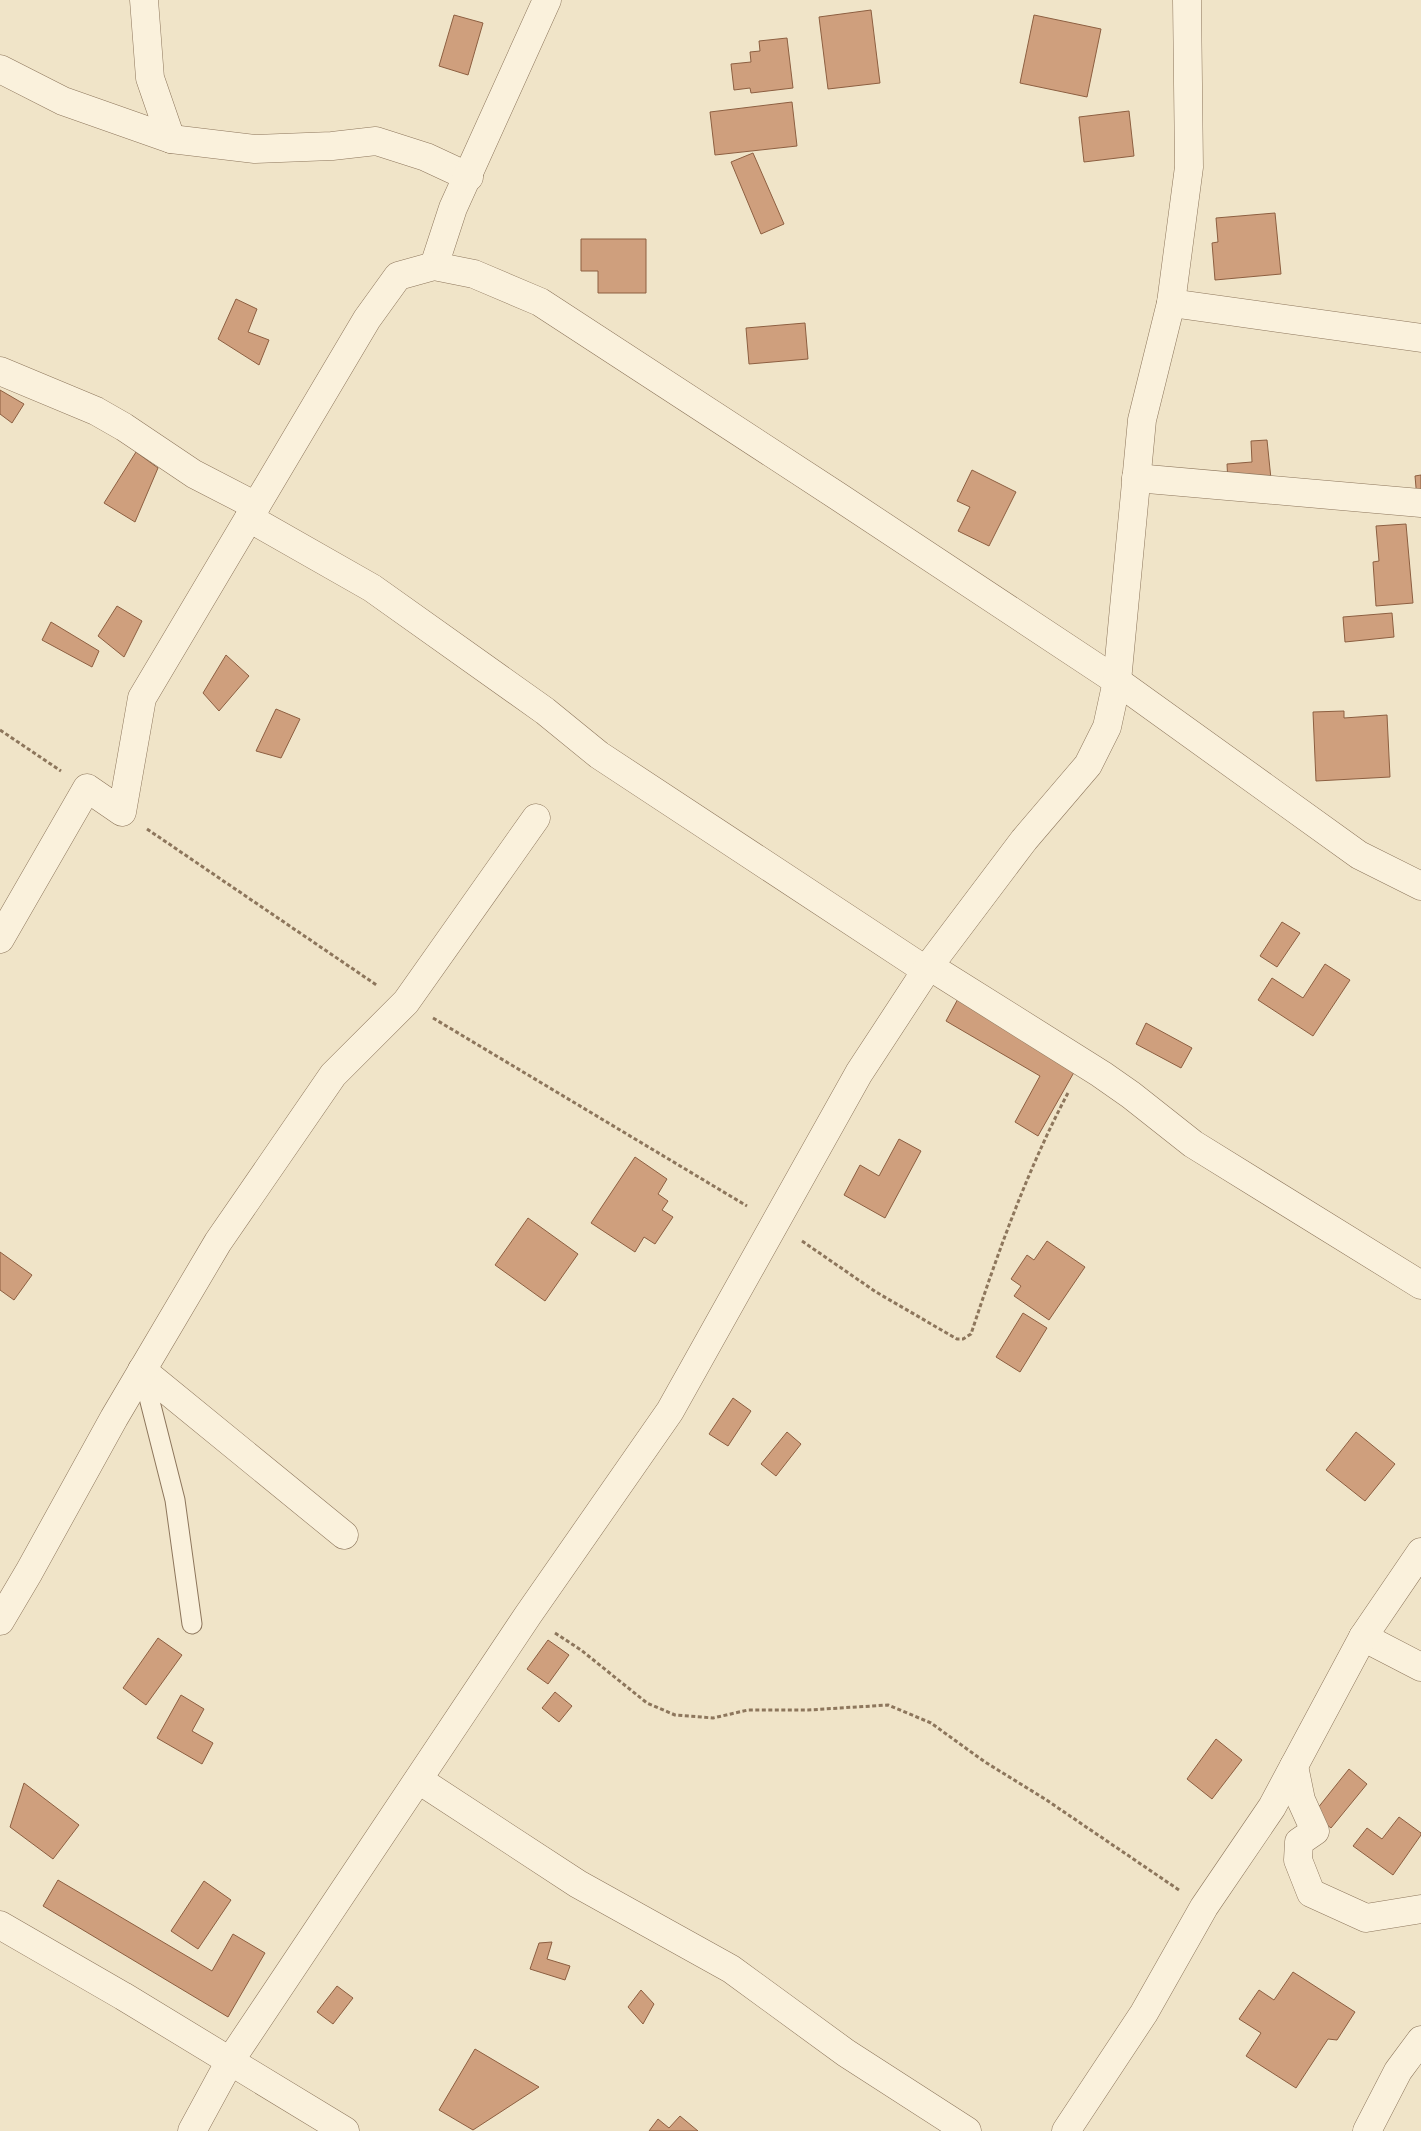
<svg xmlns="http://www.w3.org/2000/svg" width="1421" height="2131" font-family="'Libre Baskerville',serif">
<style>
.building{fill:#cf9f7d;stroke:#8d5f41}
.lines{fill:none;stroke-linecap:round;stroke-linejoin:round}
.service-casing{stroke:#8d765c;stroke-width:21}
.minor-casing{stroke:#8d765c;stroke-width:29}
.path{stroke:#8d765c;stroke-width:3;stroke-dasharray:4 2.5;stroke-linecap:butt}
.service{stroke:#faf1dc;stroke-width:19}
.minor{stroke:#faf1dc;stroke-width:28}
</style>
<rect width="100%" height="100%" fill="#f0e4c8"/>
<g class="building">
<polygon points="871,10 880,83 828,89 819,17"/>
<polygon points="454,15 483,23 468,75 439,66"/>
<polygon points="1034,15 1101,29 1087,97 1020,83"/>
<polygon points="787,38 793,88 751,93 750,88 734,90 731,64 751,62 750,52 760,51 759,41"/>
<polygon points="792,102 797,146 715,155 710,112"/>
<polygon points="1129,111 1134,156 1084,162 1079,117"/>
<polygon points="753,153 784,224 761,234 731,162"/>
<polygon points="1275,213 1281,274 1215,280 1212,243 1218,242 1216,218"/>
<polygon points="581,239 646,239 646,293 598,293 598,271 581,271"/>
<polygon points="236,299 257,309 248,332 269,340 259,365 218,339"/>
<polygon points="805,323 808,359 749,364 746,328"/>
<polygon points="0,390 24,404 12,423 0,414"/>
<polygon points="1267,440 1271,479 1228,483 1227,464 1252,462 1251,441"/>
<polygon points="136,452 158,468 135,522 104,503"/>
<polygon points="972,470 1016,492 989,546 958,531 970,507 957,501"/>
<polygon points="1421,475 1421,499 1417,499 1415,476"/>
<polygon points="1406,524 1413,603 1376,606 1373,562 1379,561 1376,526"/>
<polygon points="117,606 142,621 124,657 98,636"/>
<polygon points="1392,613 1394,637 1345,642 1343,617"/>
<polygon points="51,622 99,651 92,667 42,640"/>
<polygon points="226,655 249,676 219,711 203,693"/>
<polygon points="276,709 300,719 281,758 256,751"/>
<polygon points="1344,711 1344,718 1387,715 1390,777 1316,781 1313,712"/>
<polygon points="1282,922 1300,933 1277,967 1260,956"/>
<polygon points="1325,964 1350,980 1313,1036 1258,1000 1272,978 1303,998"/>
<polygon points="959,997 1077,1067 1038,1136 1015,1122 1040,1076 946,1021"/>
<polygon points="1146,1023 1192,1048 1181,1068 1136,1044"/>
<polygon points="899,1139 921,1151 885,1218 844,1195 860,1165 879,1176"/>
<polygon points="635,1157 667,1179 658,1194 668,1201 662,1210 673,1217 655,1244 644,1237 635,1252 591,1223"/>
<polygon points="528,1218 578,1254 545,1301 495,1265"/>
<polygon points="1047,1241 1085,1267 1049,1320 1014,1296 1021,1286 1011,1279 1027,1255 1034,1260"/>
<polygon points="0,1252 32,1275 14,1300 0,1290"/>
<polygon points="1023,1313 1047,1328 1020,1372 996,1357"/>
<polygon points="733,1398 751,1411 728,1446 709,1434"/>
<polygon points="787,1432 801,1444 776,1476 761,1464"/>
<polygon points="1356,1432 1395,1464 1365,1501 1326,1470"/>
<polygon points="158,1638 182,1655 146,1705 123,1688"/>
<polygon points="548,1640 569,1655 548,1684 527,1669"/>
<polygon points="555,1692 572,1706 559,1722 542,1708"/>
<polygon points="181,1695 204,1709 192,1731 213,1743 202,1764 157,1738"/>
<polygon points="1216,1739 1242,1760 1212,1799 1187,1779"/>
<polygon points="1349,1769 1367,1784 1331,1828 1313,1814"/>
<polygon points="24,1783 79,1825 53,1859 10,1827"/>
<polygon points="1399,1817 1421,1833 1421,1835 1393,1875 1353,1846 1367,1828 1382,1839"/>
<polygon points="58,1880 212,1971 233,1934 265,1953 228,2017 43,1906"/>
<polygon points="204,1881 231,1900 198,1949 171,1931"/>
<polygon points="552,1942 547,1959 570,1966 565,1980 530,1969 539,1943"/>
<polygon points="1293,1972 1355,2012 1337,2040 1328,2039 1296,2088 1246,2056 1261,2033 1239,2019 1259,1990 1274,2000"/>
<polygon points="337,1986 353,1998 333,2024 317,2012"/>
<polygon points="641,1990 654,2004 643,2024 628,2007"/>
<polygon points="475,2049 539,2087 473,2130 439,2110"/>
<polygon points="680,2116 698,2131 649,2131 658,2119 669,2128"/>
</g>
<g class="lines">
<g class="service-casing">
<polyline id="service" points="142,1370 175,1500 192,1624"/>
</g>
<g class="minor-casing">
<g id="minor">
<polyline points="144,0 150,78 171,139"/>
<polyline points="0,69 63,101 171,139 255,149 332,146 376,141 426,157 469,177"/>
<polyline points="434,266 453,208 547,0"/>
<polyline points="1171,303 1421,338"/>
<polyline points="0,371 96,411 124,427 194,474 256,506"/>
<polyline points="1136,478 1421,503"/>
<polyline points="249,518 372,588 545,711 599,755 927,971"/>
<polyline points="0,939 87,788 122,812 142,698 367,319 398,276 434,266 474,274 540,302 839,497 1117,681 1359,855 1421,886"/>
<polyline points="929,966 1101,1074 1131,1095 1193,1144 1421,1285"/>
<polyline points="142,1370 344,1535"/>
<polyline points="0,1621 29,1572 114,1418 218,1242 333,1075 406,1002 536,818"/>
<polyline points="1363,1637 1421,1667"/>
<polyline points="1294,1766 1301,1800 1315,1831 1299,1842 1298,1860 1311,1893 1366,1918 1421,1909"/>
<polyline points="419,1780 578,1884 731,1969 846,2053 967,2131"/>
<polyline points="0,1925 123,1996 345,2131"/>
<polyline points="192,2131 230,2061 528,1615 670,1411 859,1073 929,966 1024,840 1088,765 1107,727 1117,681 1142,420 1171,303 1189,167 1187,0"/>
<polyline points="1066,2131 1144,2013 1204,1907 1272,1807 1363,1637 1421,1552"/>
<polyline points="1367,2131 1398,2071 1421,2040"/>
</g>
</g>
<g class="path">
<polyline points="0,730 61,771"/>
<polyline points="147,829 378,986"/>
<polyline points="433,1018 747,1206"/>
<path d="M802 1241 876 1292 957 1339H963L971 1334C998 1252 1028 1168 1069 1091"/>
<polyline points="555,1633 581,1650 647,1703 675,1715 713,1718 748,1710 808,1710 888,1705 931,1723 985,1762 1045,1799 1179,1890"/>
</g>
<use href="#service" class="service"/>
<use href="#minor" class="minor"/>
</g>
</svg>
